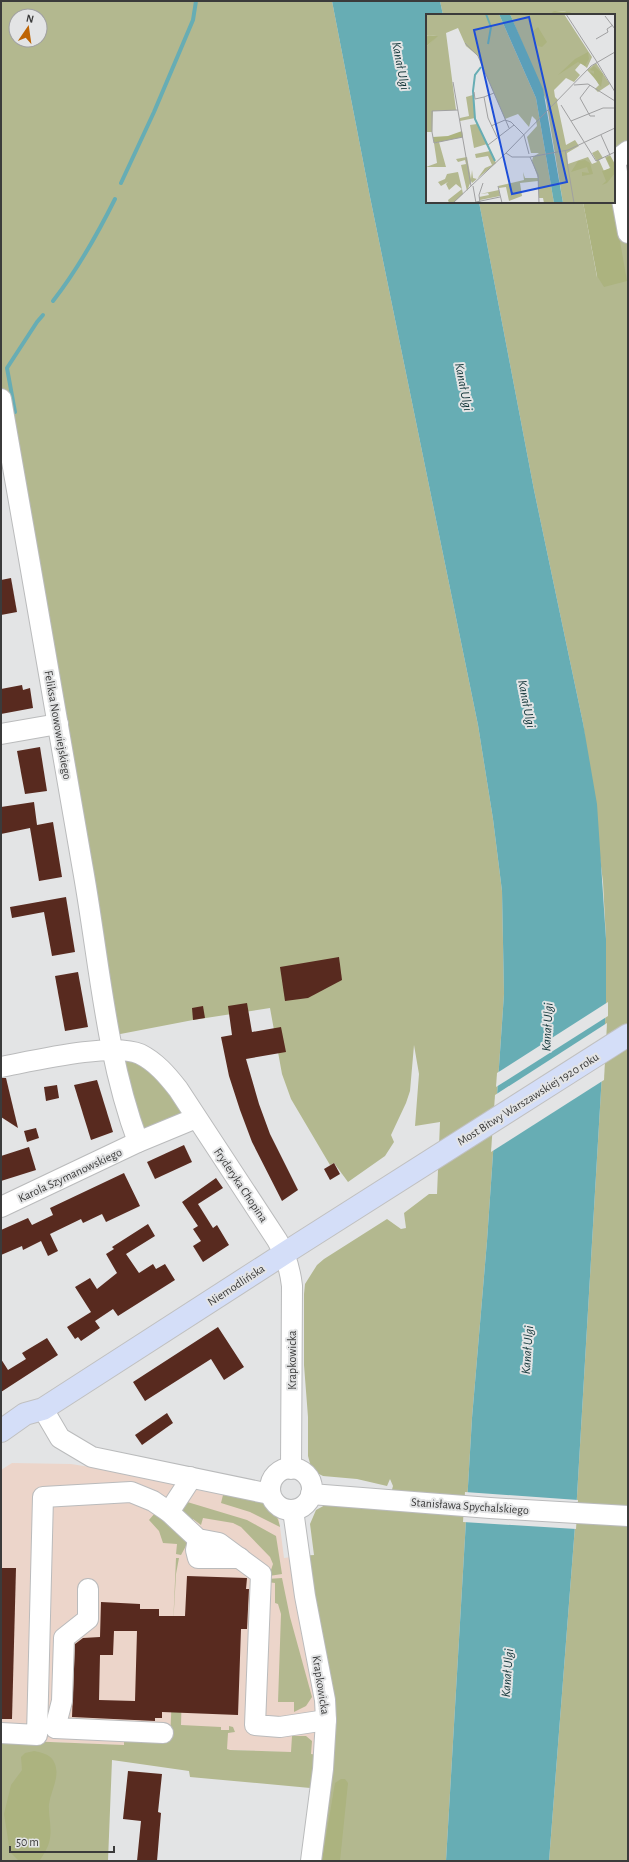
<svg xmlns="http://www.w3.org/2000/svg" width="629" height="1862" font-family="'Alegreya Sans',sans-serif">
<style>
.commercial{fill:#ecd5ca}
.green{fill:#b3b88f;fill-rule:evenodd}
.forest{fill:#acb37f}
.water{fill:#67adb4}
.pier{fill:#e3e4e5}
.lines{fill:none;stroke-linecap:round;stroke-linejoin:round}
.stream{stroke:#67adb4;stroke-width:4}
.building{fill:#582a1f;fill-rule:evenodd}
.minor-casing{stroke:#babbbc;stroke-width:22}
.major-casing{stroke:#c0c0c0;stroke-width:24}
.minor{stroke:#fff;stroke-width:20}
.major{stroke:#d4def8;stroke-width:22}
.labels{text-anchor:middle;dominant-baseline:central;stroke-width:4;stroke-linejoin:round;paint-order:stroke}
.street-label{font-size:12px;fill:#3b3b3b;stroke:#e3e4e5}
.water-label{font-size:13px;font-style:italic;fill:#0d3134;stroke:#e3e4e5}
.inset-river{fill:none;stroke:#67adb4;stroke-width:2}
.inset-road{fill:none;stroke:#a0a0a1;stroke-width:1}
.view{fill:#1d4ed8;fill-opacity:0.15;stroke:#1d4ed8;stroke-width:2}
.inset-edge{fill:none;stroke:#3b3b3b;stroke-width:2}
</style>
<rect width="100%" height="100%" fill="#e3e4e5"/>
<polygon class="commercial" points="12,1463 71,1464 159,1478 197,1490 261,1501 273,1509 279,1519 284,1558 299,1556 324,1756 281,1752 1,1740 1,1470"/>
<g class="green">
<path d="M1 1H332L370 197 478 725 493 819 502 891 504 994 487 1241 472 1418 446 1861H311L321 1789 190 1777 189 1771 112 1760 108 1861H1V1740L124 1745V1739L170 1740 174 1649H183L181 1725 221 1727V1730H229V1726L233 1727 235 1732 228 1733 227 1749 230 1750 291 1752 292 1736H306L312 1741 311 1754 324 1756 299 1556 314 1555 310 1524 316 1510 327 1504 389 1500 393 1486 390 1479 387 1486 357 1479 323 1476 315 1472 311 1467 308 1456V1417L304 1365V1294L305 1284 317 1265 324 1259 387 1219 401 1229 406 1228 404 1213 429 1194H437L440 1122 415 1126 419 1074 414 1045 410 1091 406 1103 391 1135 394 1142 385 1156 348 1182 334 1163 330 1165 291 1099 282 1074 270 1008 193 1020 110 1036 1 399ZM16 16H40V40H16Z"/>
<path d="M440 1H628V1861H549L576 1513 606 1006V939L603 882 583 723 534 490 479 202H583L597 277 614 202V15H573C567 10 555 10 549 15H443Z"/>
<polygon points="113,1051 140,1054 196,1118 138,1142"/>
<path d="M223 1495C248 1499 275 1497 280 1527L250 1512 221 1503Z"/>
<polygon points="184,1501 247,1520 276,1536 282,1574 269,1576 273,1564 270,1557 241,1527 233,1523 203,1518 201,1525 193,1519 190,1522 182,1513"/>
<polygon points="155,1513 185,1538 187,1544 181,1555 176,1554 177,1544 163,1543 159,1531 149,1520"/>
<polygon points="176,1558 179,1558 176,1574 173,1627"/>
<polygon points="282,1578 290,1617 312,1697 306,1706 294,1712 294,1702 278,1702 281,1614 278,1604 275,1603 275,1583 267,1582 267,1579"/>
</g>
<g class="forest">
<polygon points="554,11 570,12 573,15 549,15"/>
<polygon points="583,202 613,202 627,281 604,287 597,276"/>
<path d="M34 1751C40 1752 49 1754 53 1760 62 1775 51 1789 49 1804 48 1815 52 1827 50 1838 49 1846 44 1854 40 1860L19 1861 10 1852 4 1814 11 1785 22 1770 21 1757 25 1753Z"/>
<polygon points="341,1779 345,1779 348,1783 340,1861 322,1861 335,1783"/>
</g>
<polygon class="water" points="332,1 440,1 443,15 427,15 427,202 479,202 534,490 583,723 597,804 606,939 606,1006 576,1513 549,1861 446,1861 472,1418 487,1241 504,994 502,891 493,819 478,725 370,197"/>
<g class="pier">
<polygon points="608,1002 608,1016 496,1087 497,1073"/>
<polygon points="607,1023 604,1080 491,1152 495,1095"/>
<polygon points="465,1492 578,1500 576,1529 463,1522"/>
</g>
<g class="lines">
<g class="stream">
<polyline points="121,183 154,112 193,20 196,1"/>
<path d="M53 301C78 269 97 235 115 199"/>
<polyline points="9,413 15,412 7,368 37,322 43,315"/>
</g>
</g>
<g class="building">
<polygon points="11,578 17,612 1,615 1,580"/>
<polygon points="22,685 23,690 30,688 33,708 1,714 1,689"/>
<polygon points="40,747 47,791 25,794 17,751"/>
<polygon points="34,802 37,825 53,822 62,877 39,881 30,828 1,834 1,807"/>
<polygon points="66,897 75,952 52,956 44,912 12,918 10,907"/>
<polygon points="339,957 342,980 308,998 285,1001 280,967"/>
<polygon points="78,972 88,1027 65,1031 55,976"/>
<polygon points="247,1003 252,1032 281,1027 286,1052 246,1059 259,1104 270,1134 298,1190 282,1201 252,1142 240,1110 229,1076 221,1037 232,1035 228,1006"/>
<polygon points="203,1006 205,1018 193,1020 192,1008"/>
<polygon points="1,1078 6,1078 18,1128 1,1117"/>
<polygon points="97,1080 113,1132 91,1140 74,1085"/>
<polygon points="57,1085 59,1098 46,1101 44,1087"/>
<polygon points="36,1128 39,1138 27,1142 24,1131"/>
<polygon points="184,1145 192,1162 155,1179 147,1162"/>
<polygon points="29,1147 36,1170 1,1181 1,1156"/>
<polygon points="334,1163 340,1174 330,1180 324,1169"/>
<polygon points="124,1173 140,1206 106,1222 102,1214 83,1223 81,1219 50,1234 58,1251 48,1256 41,1241 23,1250 22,1246 1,1255 1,1230 28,1218 32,1225 53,1215 50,1208"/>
<polygon points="216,1178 223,1188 198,1204 213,1228 217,1225 229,1245 203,1262 193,1246 201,1241 193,1229 198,1226 182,1202"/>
<polygon points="148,1224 155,1236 126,1254 139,1273 153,1264 156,1269 165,1264 175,1280 118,1316 113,1309 95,1321 100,1328 81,1341 78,1337 75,1339 67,1327 91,1312 75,1287 90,1278 97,1289 117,1273 106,1254 114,1249 112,1247"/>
<polygon points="218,1327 244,1367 224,1380 211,1359 145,1401 133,1382"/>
<polygon points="47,1338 58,1355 1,1392 1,1359 8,1370 26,1359 22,1353"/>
<polygon points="167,1413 173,1423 142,1445 135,1435"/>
<polygon points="1,1568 16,1568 12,1719 1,1719"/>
<path d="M187 1576 247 1578 246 1589H249L247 1629H241L238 1715 162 1712V1718H155V1721L72 1717 75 1644 83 1638 100 1637 101 1602 140 1604V1609H159V1616H185ZM114 1631H137L135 1701 99 1700 100 1655H113Z"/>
<polygon points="128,1771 162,1774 158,1812 161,1813 157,1861 137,1861 141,1821 123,1819"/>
</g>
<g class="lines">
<g class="minor-casing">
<g id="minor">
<polyline points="628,151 615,161 628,233"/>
<path d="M1 399C28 554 56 709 82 864 99 957 105 1054 138 1142"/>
<polyline points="1,734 58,724"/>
<path d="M1 1067C33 1061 112 1042 140 1054 156 1062 167 1075 178 1089L277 1240C286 1255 290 1268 292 1286L291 1469"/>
<polyline points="1,1207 138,1142 196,1118"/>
<polyline points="43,1409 60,1438 92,1457 270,1494"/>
<circle cx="291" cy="1489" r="21"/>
<polyline points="311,1494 490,1508 628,1516"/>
<polyline points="293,1510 305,1596 325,1700 326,1720 323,1769 311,1861"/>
<polyline points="169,1512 188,1483 190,1477"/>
<polyline points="198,1539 196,1550 198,1558 240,1558"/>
<polyline points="88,1589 88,1619 64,1638 62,1701 55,1728 163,1733"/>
<polyline points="1,1733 37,1735 43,1497 131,1492 153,1501 169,1512 198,1539 219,1543 261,1574 255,1725 280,1727 326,1720"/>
</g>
</g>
<g class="major-casing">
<polyline id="major" points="1,1431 25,1414 43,1409 285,1253 628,1035"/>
</g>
<use href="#minor" class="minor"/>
<use href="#major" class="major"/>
</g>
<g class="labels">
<g class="street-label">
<text transform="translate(58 725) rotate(80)">Feliksa Nowowiejskiego</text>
<text transform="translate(528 1099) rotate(-32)">Most Bitwy Warszawskiej 1920 roku</text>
<text transform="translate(70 1175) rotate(-25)">Karola Szymanowskiego</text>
<text transform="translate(241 1185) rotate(56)">Fryderyka Chopina</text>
<text transform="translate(236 1285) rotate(-33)">Niemodlińska</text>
<text transform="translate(292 1360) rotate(-90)">Krapkowicka</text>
<text transform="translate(470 1506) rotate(4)">Stanisława Spychalskiego</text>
<text transform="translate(321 1685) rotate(81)">Krapkowicka</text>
</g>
<g class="water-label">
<text transform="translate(400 66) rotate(79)">Kanał Ulgi</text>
<text transform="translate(463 387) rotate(79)">Kanał Ulgi</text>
<text transform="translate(526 704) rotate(79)">Kanał Ulgi</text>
<text transform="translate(548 1027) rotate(-87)">Kanał Ulgi</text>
<text transform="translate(528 1350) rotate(-86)">Kanał Ulgi</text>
<text transform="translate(508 1673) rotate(-86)">Kanał Ulgi</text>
</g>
</g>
<g transform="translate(426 14)">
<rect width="189" height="189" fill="#e3e4e5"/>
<path d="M0 0H73L110 84 128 189H118L117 184H113L112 167 94 169 96 182 83 187 80 173 73 174 72 172 98 166 97 158 99 164H112L106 147 107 143 113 139H105L101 123 111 112 110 106 106 102 103 113 92 100 79 105 52 42 40 32 32 14 20 19 30 96 7 97 6 118H0V33L11 22 1 21ZM84 0H138L166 43 161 54 155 49 149 56 154 61 148 68 140 64 128 76 129 83 132 86 131 88 140 131 149 126 153 132 141 139 142 150 162 143 166 150 171 148 166 139 172 136 177 144 173 146 178 157 184 154 179 143 184 141 189 150V189H137L120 86ZM170 49 184 70 172 78 169 75 173 71 170 66 161 56ZM47 81 49 104 34 107V104L43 102 40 83ZM51 110 61 130 48 134 44 111ZM13 128 20 153H0L11 149 8 129ZM64 137 70 149 46 169 45 167 41 177 35 151 40 150 39 146 32 148 30 145 41 143 45 165 46 156 47 164 51 165 59 154 66 151 62 142 50 144 49 140ZM32 158 36 175 37 180 27 189H23L22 186 36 175 30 170 23 176 20 170 22 168 15 172 12 168 19 165 21 160ZM73 176 74 182 54 186 53 183 63 181 62 179 54 180Z" fill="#b3b88f"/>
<path d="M2 13 1 21 12 22 0 33ZM112 13 121 28 116 33 112 32 106 18ZM162 38 163 45 159 52 152 48 132 61 149 45ZM168 52 177 60 175 73 164 58 168 60V57L164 56ZM36 117 37 123 8 129 7 123 22 122ZM184 142 189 151V159L181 169 176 171 180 167 176 157 185 154 180 144ZM159 146 164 149 167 160 156 162V158L163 159 161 153 145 158 152 147Z" fill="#acb37f"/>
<path d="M73 0H84L117 75 137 189H128L110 84Z" fill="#67adb4"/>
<path class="inset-river" d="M60 0 65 13 62 30M55 53 49 61 47 77 49 105 69 147"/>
<path class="inset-road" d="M140 0 171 48M179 2 189 15M170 25 182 18 181 15 187 11M39 29 52 42 83 114M171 48 189 78M27 68 45 172M148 71 162 70 189 87M164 71 154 84 164 102H169M48 78 49 85 58 83M68 79 58 83 62 104 71 123M135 91 170 147 189 138M32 96 6 97V118L8 129 37 123M79 106 85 108 98 121 103 140M145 107 177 94H189M65 112 79 106M175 121 184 141M62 131 88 111M139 136 148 189M80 139 86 143H104L142 136 189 114M104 143 112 161 113 189M47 172 50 189M72 172 76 189M50 188 74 183M27 189 80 139 165 52 189 38M54 189 53 181 57 169"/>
<path class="view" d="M103 3 141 168 86 180 48 16Z"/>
<rect width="189" height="189" class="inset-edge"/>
</g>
<rect width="629" height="1862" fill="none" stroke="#3b3b3b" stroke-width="4"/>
<g transform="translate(28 28) rotate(13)"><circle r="19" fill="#e3e4e5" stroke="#a0a0a1"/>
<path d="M0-3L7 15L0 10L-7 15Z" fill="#be6403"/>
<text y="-6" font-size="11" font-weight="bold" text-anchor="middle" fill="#3b3b3b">N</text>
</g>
<path d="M10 1846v6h104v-6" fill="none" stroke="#3b3b3b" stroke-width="2"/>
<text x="16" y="1846" font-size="12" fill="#3b3b3b" stroke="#e3e4e5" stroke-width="3" paint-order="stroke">50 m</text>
</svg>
